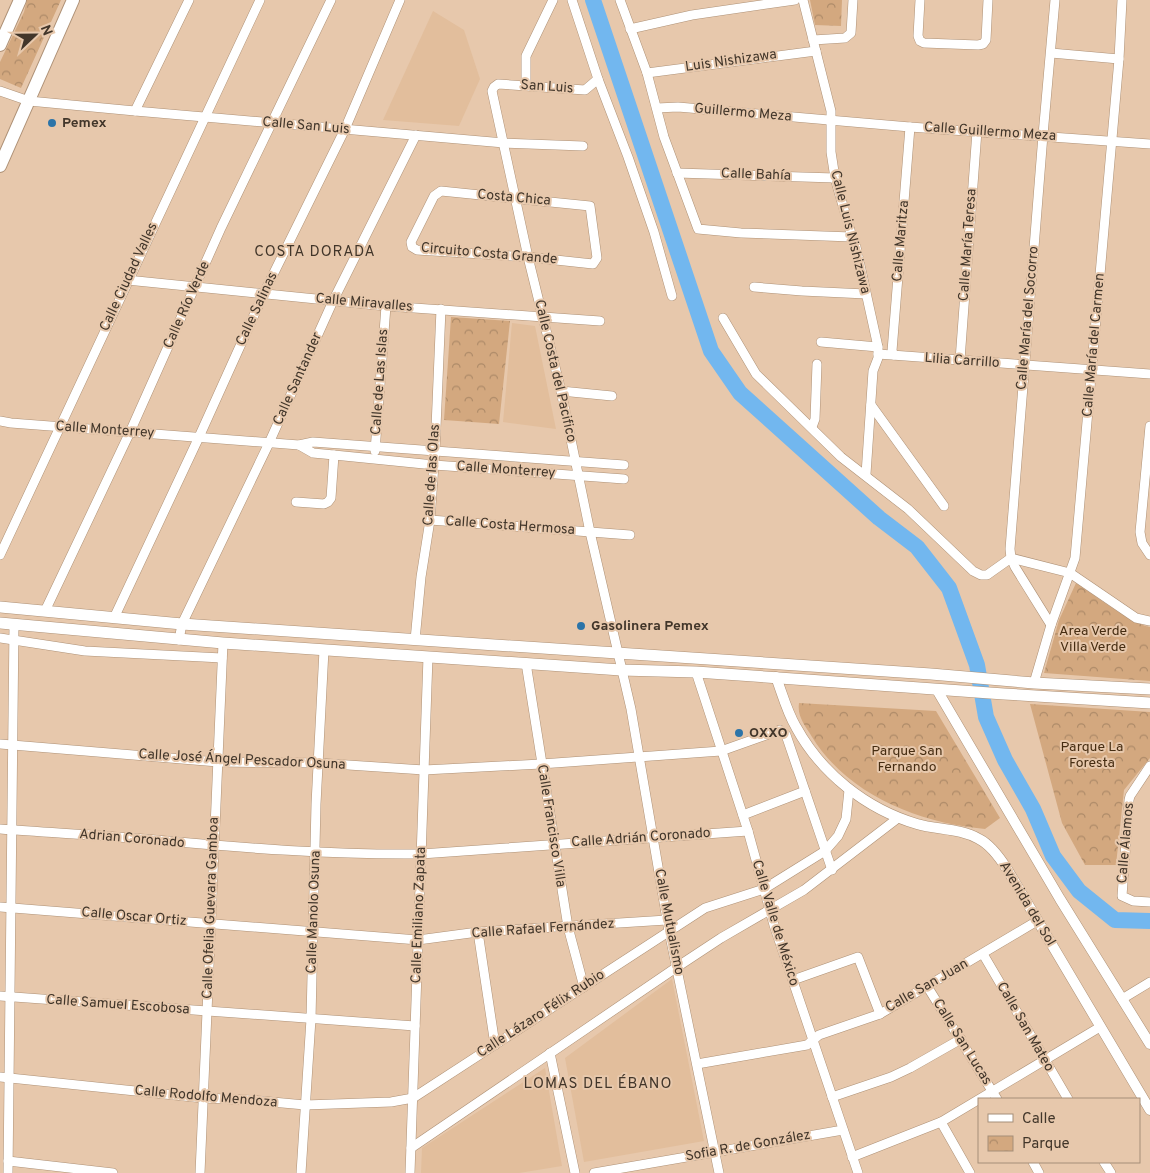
<svg xmlns="http://www.w3.org/2000/svg" width="1150" height="1173" font-family="Overpass,sans-serif">
<style>
.built{fill:#e2be9c}
.park{fill:url(#park-crowns)}
.lines{fill:none;stroke-linecap:round;stroke-linejoin:round}
.river{stroke:#72b7ef;stroke-width:16}
.minor-casing{stroke:#ae9176;stroke-width:10}
.tertiary-casing{stroke:#ae9176;stroke-width:11}
.secondary-casing{stroke:#ae9176;stroke-width:12}
.primary-casing{stroke:#ae9176;stroke-width:14}
.minor{stroke:#fff;stroke-width:9}
.tertiary{stroke:#fff;stroke-width:10}
.secondary{stroke:#fff;stroke-width:11}
.primary{stroke:#fff;stroke-width:12}
.poi-dot{fill:#2c74a8;stroke:#e7c8ac;stroke-width:2}
.labels{text-anchor:middle;dominant-baseline:central;stroke-width:4;stroke-linejoin:round;paint-order:stroke}
.street-label{font-size:14px;fill:#42362a;stroke:#e7c8ac}
.poi-label{font-size:14px;font-weight:bold;fill:#42362a;stroke:#e7c8ac;text-anchor:start}
.park-label{font-size:14px;fill:#462d12;stroke:#e7c8ac}
.neighbourhood-label{font-size:15px;letter-spacing:1px;fill:#42362a;stroke:#e7c8ac}
</style>
<defs>
<pattern id="park-crowns" width="20" height="18" patternUnits="userSpaceOnUse" patternTransform="scale(1.25)"><rect width="20" height="18" fill="#d3a87f"/><path d="M2 6a3 3 0 1 1 6 0M12 15a3 3 0 1 1 6 0" fill="none" stroke="#ad8a68"/></pattern>
</defs>
<rect width="100%" height="100%" fill="#e7c8ac"/>
<g class="built">
<polygon points="433,11 464,30 480,79 459,126 383,120"/>
<polygon points="512,323 535,326 556,429 503,422"/>
<polygon points="672,979 704,1141 584,1162 565,1058"/>
<polygon points="545,1068 562,1166 519,1173 421,1173 422,1148"/>
</g>
<g class="park">
<polygon points="27,0 61,0 21,88 0,79 0,62 24,12"/>
<polygon points="810,0 842,0 841,26 815,25"/>
<polygon points="451,317 510,321 499,424 444,420"/>
<path d="M1076 583C1093 594 1132 624 1150 627V681L1044 673 1059 620Z"/>
<path d="M799 703 936 711 1000 818 985 829C919 823 848 795 812 737 805 725 797 717 799 703Z"/>
<polygon points="1030,704 1150,712 1150,758 1124,790 1116,865 1085,865 1062,823"/>
</g>
<g class="lines">
<polyline class="river" points="593,0 711,351 740,393 879,518 917,547 949,588 977,665 986,717 1005,760 1033,809 1053,856 1079,891 1115,920 1150,921"/>
<g class="minor-casing">
<g id="minor">
<polyline points="572,0 598,79 628,157 654,232 672,296"/>
<polyline points="620,0 647,73 664,137 698,229 741,233 852,237"/>
<polyline points="803,0 831,111 831,152 835,178 852,237 856,247 878,347 878,358 873,371 866,474"/>
<polyline points="920,0 918,36 920,41 924,43 978,45 983,44 986,40 988,0"/>
<polyline points="630,29 692,15 795,0"/>
<polyline points="813,40 845,38 851,33 853,0"/>
<polyline points="1051,53 1119,59"/>
<polyline points="647,73 816,51"/>
<polyline points="598,79 585,90 498,84 494,87 492,91 528,257 561,391 590,532 631,709 669,931 719,1173"/>
<polyline points="526,85 526,56 553,0"/>
<polyline points="0,91 29,101 135,111 504,143 583,146"/>
<polyline points="657,108 678,107 910,127 1150,144"/>
<polyline points="135,111 189,0"/>
<polyline points="677,173 835,178"/>
<polygon points="441,191 590,206 597,258 593,264 528,257 417,250 412,247 411,242 434,196"/>
<polyline points="127,280 386,306 600,321"/>
<polyline points="754,287 802,291 866,294"/>
<polyline points="723,318 756,374 841,457 908,509 973,571 981,575 987,575 1011,558 1070,573 1136,618 1150,621"/>
<polyline points="821,342 878,347"/>
<polyline points="878,354 1150,374"/>
<polyline points="894,355 892,351 910,127"/>
<polyline points="960,360 977,131"/>
<polyline points="561,391 612,396"/>
<polyline points="871,405 944,506"/>
<polyline points="0,421 11,423 299,445 313,442 624,465"/>
<polyline points="1150,426 1140,532 1142,543 1150,555"/>
<polyline points="812,427 815,419 817,364"/>
<polyline points="299,445 313,453 334,455 434,465 624,479"/>
<polyline points="375,451 386,306"/>
<polyline points="296,502 324,504 328,502 331,498 334,455"/>
<polyline points="430,520 630,535"/>
<polyline points="0,555 260,0"/>
<polyline points="45,611 130,432 221,228 331,0"/>
<polyline points="114,618 199,437 264,293 345,129 400,0"/>
<polyline points="1051,625 1015,567 1011,558 1010,549 1043,135 1055,0"/>
<polyline points="0,638 85,651 222,658"/>
<polyline points="179,640 182,624 269,443 333,301 416,135"/>
<polyline points="415,640 421,577 430,520 435,451 441,309"/>
<polyline points="526,663 568,927 584,987"/>
<polyline points="696,672 748,831 774,925 858,1173"/>
<polyline points="1034,683 1051,625 1075,558 1119,59 1122,0"/>
<polyline points="0,744 218,762 318,763 424,770 541,764 721,751 780,730 786,735 832,870"/>
<polyline points="1150,766 1130,796 1129,800 1122,896 1133,901 1150,902"/>
<polyline points="743,815 805,791"/>
<path d="M0 829C52 833 104 835 156 840 244 848 332 855 421 854L748 831"/>
<polyline points="0,907 418,940 478,932 667,920"/>
<polyline points="478,932 495,1045"/>
<polyline points="983,954 1068,1099"/>
<polyline points="793,980 858,957 880,1014"/>
<polyline points="927,986 997,1099"/>
<polyline points="0,996 415,1026"/>
<polyline points="1122,999 1150,982"/>
<polyline points="550,1053 575,1173"/>
<polyline points="697,1064 807,1045 819,1035 880,1014 1037,921"/>
<polyline points="0,1077 203,1098 250,1100 305,1105 391,1102 413,1098 705,908 764,889 825,851 838,836 846,819 849,790"/>
<polyline points="832,1097 891,1077 910,1068 961,1039"/>
<polyline points="941,1122 970,1173"/>
<polyline points="411,1148 677,967 721,938 804,890 898,818"/>
<polyline points="852,1157 941,1122 1100,1027"/>
<polyline points="8,1161 113,1173"/>
<polyline points="1033,1162 1039,1173"/>
<polyline points="1104,1162 1111,1173"/>
<polyline points="8,1173 14,625"/>
<polyline points="200,1173 223,643"/>
<polyline points="301,1173 311,1019 316,804 324,650"/>
<polyline points="410,1173 428,657"/>
<polyline points="594,1173 843,1130"/>
</g>
</g>
<g class="tertiary-casing">
<g id="tertiary">
<path d="M776 677C782 693 787 712 796 727 821 773 866 809 917 824 937 830 960 828 979 839 991 845 1000 858 1007 869L1150 1110"/>
<polyline points="937,690 1060,899 1150,1044"/>
</g>
</g>
<g class="secondary-casing">
<g id="secondary">
<polyline points="0,607 182,624 931,674 1034,683 1150,689"/>
<polyline points="0,623 223,643 621,670 696,672 1004,694 1150,703"/>
</g>
</g>
<g class="primary-casing">
<g id="primary">
<polyline points="0,45 20,0"/>
<polyline points="0,166 73,0"/>
</g>
</g>
<use href="#minor" class="minor"/>
<use href="#tertiary" class="tertiary"/>
<use href="#secondary" class="secondary"/>
<use href="#primary" class="primary"/>
</g>
<g class="poi-dot">
<circle cx="52" cy="123" r="5"/>
<circle cx="581" cy="626" r="5"/>
<circle cx="739" cy="733" r="5"/>
</g>
<g class="labels">
<g class="street-label">
<text transform="translate(731 61) rotate(-8)">Luis Nishizawa</text>
<text transform="translate(547 87) rotate(4)">San Luis</text>
<text transform="translate(743 113) rotate(5)">Guillermo Meza</text>
<text transform="translate(306 126) rotate(5)">Calle San Luis</text>
<text transform="translate(990 132) rotate(4)">Calle Guillermo Meza</text>
<text transform="translate(756 175) rotate(2)">Calle Bahía</text>
<text transform="translate(514 198) rotate(5)">Costa Chica</text>
<text transform="translate(850 232) rotate(76)">Calle Luis Nishizawa</text>
<text transform="translate(901 241) rotate(-85)">Calle Maritza</text>
<text transform="translate(968 245) rotate(-86)">Calle María Teresa</text>
<text transform="translate(489 254) rotate(5)">Circuito Costa Grande</text>
<text transform="translate(129 277) rotate(-65)">Calle Ciudad Valles</text>
<text transform="translate(364 303) rotate(5)">Calle Miravalles</text>
<text transform="translate(187 305) rotate(-66)">Calle Río Verde</text>
<text transform="translate(257 309) rotate(-65)">Calle Salinas</text>
<text transform="translate(1028 318) rotate(-85)">Calle María del Socorro</text>
<text transform="translate(1094 345) rotate(-85)">Calle María del Carmen</text>
<text transform="translate(962 361) rotate(4)">Lilia Carrillo</text>
<text transform="translate(555 371) rotate(77)">Calle Costa del Pacifico</text>
<text transform="translate(298 379) rotate(-66)">Calle Santander</text>
<text transform="translate(380 382) rotate(-86)">Calle de Las Islas</text>
<text transform="translate(105 430) rotate(4)">Calle Monterrey</text>
<text transform="translate(506 470) rotate(4)">Calle Monterrey</text>
<text transform="translate(432 475) rotate(-86)">Calle de las Olas</text>
<text transform="translate(510 526) rotate(4)">Calle Costa Hermosa</text>
<text transform="translate(242 760) rotate(3)">Calle José Ángel Pescador Osuna</text>
<text transform="translate(551 826) rotate(81)">Calle Francisco Villa</text>
<text transform="translate(641 838) rotate(-4)">Calle Adrián Coronado</text>
<text transform="translate(132 839) rotate(5)">Adrian Coronado</text>
<text transform="translate(1126 843) rotate(-85)">Calle Álamos</text>
<text transform="translate(1027 904) rotate(59)">Avenida del Sol</text>
<text transform="translate(211 908) rotate(-88)">Calle Ofelia Guevara Gamboa</text>
<text transform="translate(314 912) rotate(-88)">Calle Manolo Osuna</text>
<text transform="translate(419 915) rotate(-88)">Calle Emiliano Zapata</text>
<text transform="translate(134 917) rotate(5)">Calle Oscar Ortiz</text>
<text transform="translate(669 922) rotate(79)">Calle Mutualismo</text>
<text transform="translate(775 923) rotate(73)">Calle Valle de México</text>
<text transform="translate(543 929) rotate(-4)">Calle Rafael Fernández</text>
<text transform="translate(927 986) rotate(-30)">Calle San Juan</text>
<text transform="translate(118 1005) rotate(4)">Calle Samuel Escobosa</text>
<text transform="translate(541 1014) rotate(-33)">Calle Lázaro Félix Rubio</text>
<text transform="translate(1025 1027) rotate(60)">Calle San Mateo</text>
<text transform="translate(962 1042) rotate(58)">Calle San Lucas</text>
<text transform="translate(206 1097) rotate(5)">Calle Rodolfo Mendoza</text>
<text transform="translate(748 1146) rotate(-10)">Sofia R. de González</text>
</g>
<g class="poi-label">
<text x="62" y="123">Pemex</text>
<text x="591" y="626">Gasolinera Pemex</text>
<text x="749" y="733">OXXO</text>
</g>
<g class="park-label">
<text x="1093" y="631">Area Verde<tspan x="1093" dy="16">Villa Verde</tspan></text>
<text x="1092" y="747">Parque La<tspan x="1092" dy="16">Foresta</tspan></text>
<text x="907" y="751">Parque San<tspan x="907" dy="16">Fernando</tspan></text>
</g>
<g class="neighbourhood-label">
<text x="315" y="252">COSTA DORADA</text>
<text x="598" y="1084">LOMAS DEL ÉBANO</text>
</g>
</g>
<rect x="978" y="1098" width="162" height="65" fill="#e7c8ac" stroke="#a58e78"/>
<rect x="988" y="1114" width="25" height="8" fill="#ffffff" stroke="#a58e78"/>
<text x="1022" y="1123" font-size="15" fill="#42362a">Calle</text>
<rect x="988" y="1136" width="25" height="15" fill="url(#park-crowns)" stroke="#a58e78"/>
<text x="1022" y="1148" font-size="15" fill="#42362a">Parque</text>
<g transform="translate(35 35) rotate(68)" stroke="#e7c8ac" stroke-width="4" paint-order="stroke">
<path d="M0-4L9 19L0 12L-9 19Z" fill="#42362a"/>
<text y="-8" font-size="14" font-weight="bold" text-anchor="middle" fill="#42362a">N</text>
</g>
</svg>
